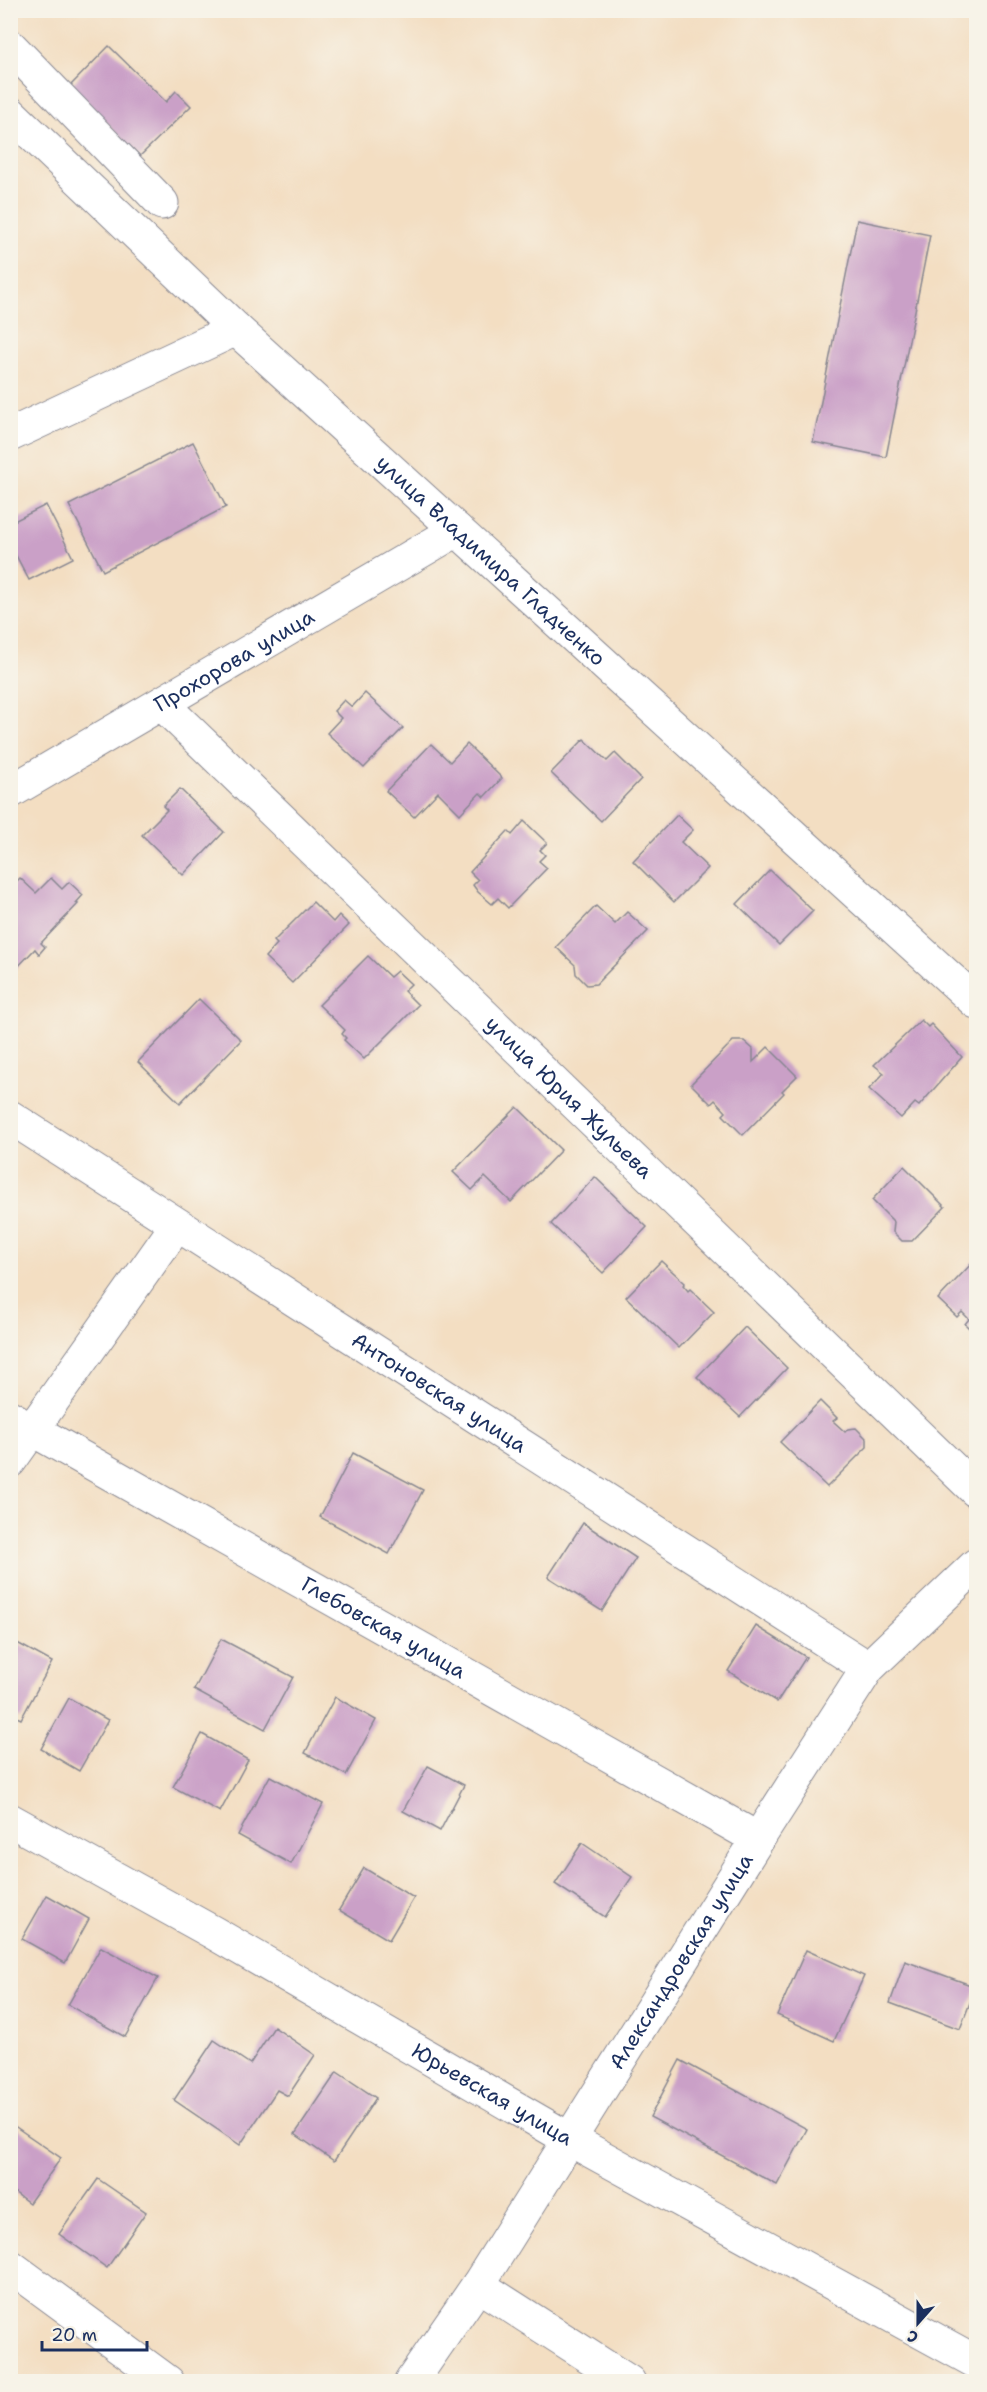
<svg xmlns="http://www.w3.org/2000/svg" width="987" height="2392" font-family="'Shantell Sans',sans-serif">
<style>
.building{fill:#caa0c7}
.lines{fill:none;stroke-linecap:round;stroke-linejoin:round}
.minor-casing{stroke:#878690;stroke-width:35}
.minor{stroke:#fff;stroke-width:33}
.labels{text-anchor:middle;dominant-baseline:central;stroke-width:4.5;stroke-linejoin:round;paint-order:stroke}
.street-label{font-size:21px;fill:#1b2f5e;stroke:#f7f3e8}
</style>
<rect width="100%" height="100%" fill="#f7f3e8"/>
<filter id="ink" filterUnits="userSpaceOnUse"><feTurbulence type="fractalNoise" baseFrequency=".0167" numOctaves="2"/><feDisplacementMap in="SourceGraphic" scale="12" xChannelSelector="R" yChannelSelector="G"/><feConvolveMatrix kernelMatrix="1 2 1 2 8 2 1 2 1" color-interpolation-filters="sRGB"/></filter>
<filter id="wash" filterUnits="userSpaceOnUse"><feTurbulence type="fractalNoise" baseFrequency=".008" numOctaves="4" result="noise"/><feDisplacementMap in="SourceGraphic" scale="24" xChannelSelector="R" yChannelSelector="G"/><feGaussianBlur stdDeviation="1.35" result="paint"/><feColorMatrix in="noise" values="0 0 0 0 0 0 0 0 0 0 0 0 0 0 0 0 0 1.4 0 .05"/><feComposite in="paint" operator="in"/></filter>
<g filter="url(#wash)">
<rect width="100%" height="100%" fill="#f3dec2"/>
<g id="blocks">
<g class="building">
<polygon points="109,46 166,102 176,91 191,106 140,156 70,86"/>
<polygon points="857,220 930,235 886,457 813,442"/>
<polygon points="193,442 226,507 103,571 69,505"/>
<polygon points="46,505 73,558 29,580 10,544 10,523"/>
<polygon points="365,693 403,728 364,768 327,733 341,718 334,711 344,700 352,707"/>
<polygon points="584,739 607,761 615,753 641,779 601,821 551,773"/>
<polygon points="431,744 450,762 467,744 502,778 484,797 480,793 460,814 438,792 414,817 386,791"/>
<polygon points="180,789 224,832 183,875 142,835 167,810 163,806"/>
<polygon points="677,815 693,830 681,842 708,868 674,902 633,861"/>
<polygon points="524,821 547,843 540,850 545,855 539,861 547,868 508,908 498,898 492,904 478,892 473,885 478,880 470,872 508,831 512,835"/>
<polygon points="770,870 813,911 779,945 737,904"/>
<polygon points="20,878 36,893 51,878 62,889 69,882 83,895 76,903 78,904 41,943 45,947 39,954 35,949 10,975 10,888"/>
<polygon points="313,902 333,922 339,915 349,925 292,983 265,957 277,944 274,941"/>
<polygon points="596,906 615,924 627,912 648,931 596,984 587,985 576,974 575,965 556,947"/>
<polygon points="368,956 390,977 397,971 411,984 404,991 418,1005 364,1059 344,1040 346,1038 342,1034 345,1030 319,1005"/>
<polygon points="199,999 241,1040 180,1103 138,1062"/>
<polygon points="921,1020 928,1027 931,1024 962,1057 919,1106 915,1103 901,1118 869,1089 884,1073 874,1065"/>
<polygon points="733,1041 744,1041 753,1049 753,1062 768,1047 797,1076 782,1091 784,1093 743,1135 723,1115 726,1112 715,1100 711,1104 691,1084"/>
<polygon points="517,1107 561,1150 511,1202 485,1177 472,1190 453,1172"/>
<polygon points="904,1166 945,1207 912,1241 902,1241 893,1232 894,1222 872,1200"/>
<polygon points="595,1177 647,1227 603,1273 551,1224"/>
<polygon points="976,1259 976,1335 965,1324 969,1319 962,1312 957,1317 938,1299"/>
<polygon points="661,1261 685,1283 683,1285 688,1291 690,1289 714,1312 679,1348 626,1297"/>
<polygon points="745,1327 787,1368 740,1417 697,1377"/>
<polygon points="820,1401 837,1418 833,1421 845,1432 848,1429 856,1428 867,1439 867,1447 827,1487 780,1442"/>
<polygon points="353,1453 423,1490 389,1554 320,1517"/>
<polygon points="583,1523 636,1558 602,1611 548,1577"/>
<polygon points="756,1626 806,1657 777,1702 728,1671"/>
<polygon points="10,1639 52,1662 21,1719 10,1714"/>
<polygon points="221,1639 293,1677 265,1729 194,1690"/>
<polygon points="335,1697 376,1720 346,1775 305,1753"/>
<polygon points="69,1698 108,1720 79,1771 41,1749"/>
<polygon points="202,1734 248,1760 220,1812 173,1787"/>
<polygon points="428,1766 464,1785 440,1831 403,1811"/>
<polygon points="270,1776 323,1804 291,1864 238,1835"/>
<polygon points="582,1843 632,1877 605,1917 555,1884"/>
<polygon points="364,1868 414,1898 389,1940 339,1910"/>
<polygon points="47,1895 89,1919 65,1963 22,1939"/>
<polygon points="101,1947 158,1978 125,2037 68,2005"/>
<polygon points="806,1950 864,1976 834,2041 777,2015"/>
<polygon points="905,1961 976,1987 960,2029 890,2003"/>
<polygon points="274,2027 315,2055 288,2096 277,2090 240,2145 174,2100 214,2040 250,2064"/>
<polygon points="680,2060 807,2129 777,2185 650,2117"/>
<polygon points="337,2072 376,2098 334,2161 295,2134"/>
<polygon points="10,2123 61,2158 29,2203 10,2189"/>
<polygon points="98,2179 146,2212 107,2268 59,2234"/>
</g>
</g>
</g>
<g filter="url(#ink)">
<use href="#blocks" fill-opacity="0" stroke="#878690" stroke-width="1.5"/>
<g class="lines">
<g class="minor-casing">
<g id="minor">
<polyline points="10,46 162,203"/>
<path id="s1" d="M10 113 236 329 976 1002"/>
<polyline points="10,435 236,329"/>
<path id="s2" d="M162 704 976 1491"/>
<path id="s3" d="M10 792 457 530"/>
<path id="s4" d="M10 1117 868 1668"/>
<path id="s5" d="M10 1417 758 1839"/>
<polyline points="10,1461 177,1225"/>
<path id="s6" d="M10 1820 214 1933 569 2139 976 2362"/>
<polyline points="10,2266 168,2382"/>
<polyline points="478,2285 629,2382"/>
<path id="s7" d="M411 2382 478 2285 758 1839 868 1668 976 1565"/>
</g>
</g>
<use href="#minor" class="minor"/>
</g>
</g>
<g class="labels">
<g class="street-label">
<text stroke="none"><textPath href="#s1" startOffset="657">улица Владимира Гладченко</textPath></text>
<text stroke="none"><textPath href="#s3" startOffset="260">Прохорова улица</textPath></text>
<text stroke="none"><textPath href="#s2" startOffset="566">улица Юрия Жульева</textPath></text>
<text stroke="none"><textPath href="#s4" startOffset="510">Антоновская улица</textPath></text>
<text stroke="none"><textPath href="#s5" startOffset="429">Глебовская улица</textPath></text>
<text stroke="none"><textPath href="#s7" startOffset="500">Александровская улица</textPath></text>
<text stroke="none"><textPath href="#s6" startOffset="555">Юрьевская улица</textPath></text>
</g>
</g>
<rect width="987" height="2392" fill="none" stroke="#f7f3e8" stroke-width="36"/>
<g transform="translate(918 2323) rotate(201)" stroke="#f7f3e8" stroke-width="4.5" paint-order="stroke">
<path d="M0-4.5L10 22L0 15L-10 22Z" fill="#1b2f5e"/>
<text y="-9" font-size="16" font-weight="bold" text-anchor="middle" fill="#1b2f5e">С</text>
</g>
<path d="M42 2341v9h105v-9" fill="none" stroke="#1b2f5e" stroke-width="3"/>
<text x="51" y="2341" font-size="18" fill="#1b2f5e" stroke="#f7f3e8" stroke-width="4.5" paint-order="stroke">20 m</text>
</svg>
